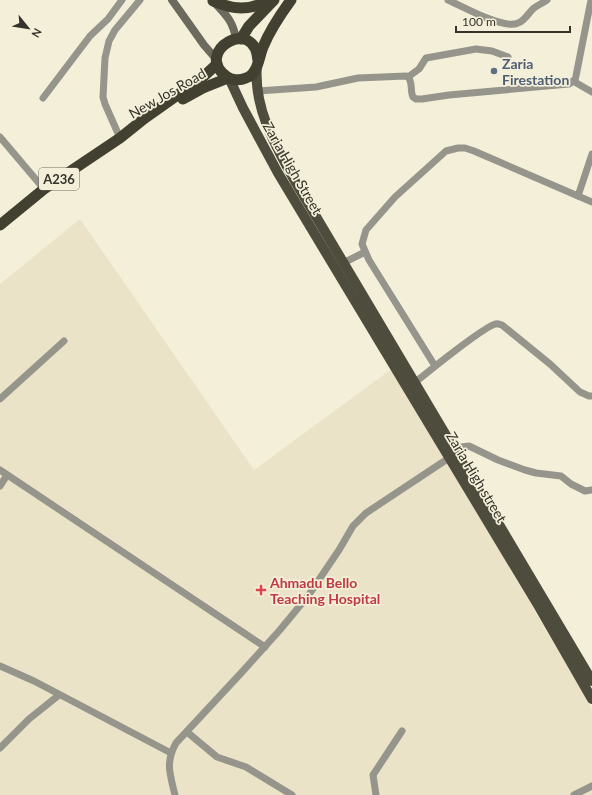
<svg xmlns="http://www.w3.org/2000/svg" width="592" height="795" font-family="Lato,sans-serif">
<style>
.built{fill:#ebe3c7}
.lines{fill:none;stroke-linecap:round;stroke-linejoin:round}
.minor{stroke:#95958c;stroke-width:7}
.secondary{stroke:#6b6a5d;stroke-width:8}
.primary{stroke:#4e4c3d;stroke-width:10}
.trunk{stroke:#424030;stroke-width:11}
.service-dot{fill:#5c6f8a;stroke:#f4efd9;stroke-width:1.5}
.health-dot{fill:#e0444e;stroke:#f4efd9;stroke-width:1.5}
.labels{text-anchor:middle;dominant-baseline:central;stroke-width:3.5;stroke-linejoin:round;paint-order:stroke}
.shield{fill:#f4efd9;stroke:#6e6b5e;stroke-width:1}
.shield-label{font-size:13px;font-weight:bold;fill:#34322a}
.service-label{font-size:14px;font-weight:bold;fill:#4e5e75;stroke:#f4efd9;text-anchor:start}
.street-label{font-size:14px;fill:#34322a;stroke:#f4efd9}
.health-label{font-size:14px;font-weight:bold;fill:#be3a42;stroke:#f4efd9;text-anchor:start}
</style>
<rect width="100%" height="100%" fill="#f4efd9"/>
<polygon class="built" points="80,219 254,470 393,368 592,709 592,795 0,795 0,284"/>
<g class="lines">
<g class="minor">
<path d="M448 0C462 6 504 30 518 23 525 21 528 13 534 8 538 5 543 3 547 0"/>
<path d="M408 77C413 82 410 91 413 97L416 99H422L449 95 569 84 575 80 576 76 591 0"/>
<polyline points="573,81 592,92"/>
<polyline points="258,91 316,87 358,78 406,76 408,77 419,69 426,58 476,49 492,51 508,57"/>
<polyline points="43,98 90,36 108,19 122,0"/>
<polyline points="0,137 44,189"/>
<polyline points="120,138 105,104 103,97 105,58 109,41 115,30 140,0"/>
<polyline points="578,196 592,154"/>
<polyline points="343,263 365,252"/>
<polyline points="435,366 369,260 362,244 366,230 395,197 446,151 458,148 465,148 474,151 592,202"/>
<path d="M414 383C427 373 485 325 496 324 498 323 500 325 502 325L550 364 580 392 589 396H592"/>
<polyline points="0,399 64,341"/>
<polyline points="455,451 461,447 469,446 498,460 525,470 536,473 561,476 571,484 585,491 592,490"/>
<polyline points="0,470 265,647"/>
<polyline points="0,486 7,475"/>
<polyline points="0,666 34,681 171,753"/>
<polyline points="187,732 217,757 246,767 292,795"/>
<polyline points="0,748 29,719 59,695"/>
<path d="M175 795C170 774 165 763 176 743L242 672 279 631 308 596 339 550 353 526 366 513 449 458"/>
<polyline points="376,795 373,775 402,731"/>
<polyline points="574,795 592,786"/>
</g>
<g class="secondary">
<polyline points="172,0 204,45 217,60"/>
<path d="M215 3C226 15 233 21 236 39"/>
</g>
<g class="primary">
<path d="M257 65C253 108 276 147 296 183L592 681"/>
<polyline points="229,78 243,108 278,173 538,605 592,699"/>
</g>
<g class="trunk">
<path d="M213 1C234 10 249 11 269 0"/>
<polyline points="241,39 249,26 274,0"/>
<path d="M258 61C255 14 193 52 226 76 231 80 239 81 246 78 250 77 253 74 255 70 259 64 260 54 263 47 270 30 280 15 291 0"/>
<polyline points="183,99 203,88 228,78"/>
<polyline points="0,225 44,189 120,138 145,118 203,77 217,64"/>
</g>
</g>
<circle class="service-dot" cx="494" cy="71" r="4"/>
<path class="health-dot" d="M259 584h4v4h4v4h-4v4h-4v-4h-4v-4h4z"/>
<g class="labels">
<rect class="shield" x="39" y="168" width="40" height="22" rx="3"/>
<g class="shield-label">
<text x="59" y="179">A236</text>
</g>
<g class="service-label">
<text x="502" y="63">Zaria<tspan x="502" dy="16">Firestation</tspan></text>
</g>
<g class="street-label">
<text transform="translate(167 93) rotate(-30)">New Jos Road</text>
<text transform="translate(293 168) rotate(60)">Zaria High Street</text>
<text transform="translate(477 477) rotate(59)">Zaria High street</text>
</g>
<g class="health-label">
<text x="270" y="582">Ahmadu Bello<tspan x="270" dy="16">Teaching Hospital</tspan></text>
</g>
</g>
<g transform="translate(28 28) rotate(120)" stroke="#f4efd9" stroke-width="3" paint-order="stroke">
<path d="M0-3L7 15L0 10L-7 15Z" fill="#34322a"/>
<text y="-6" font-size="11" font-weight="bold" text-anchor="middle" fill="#34322a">N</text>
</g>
<path d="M456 26v6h114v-6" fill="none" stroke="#34322a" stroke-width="2"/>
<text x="462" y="26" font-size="12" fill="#34322a" stroke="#f4efd9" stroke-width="3" paint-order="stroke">100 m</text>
</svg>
